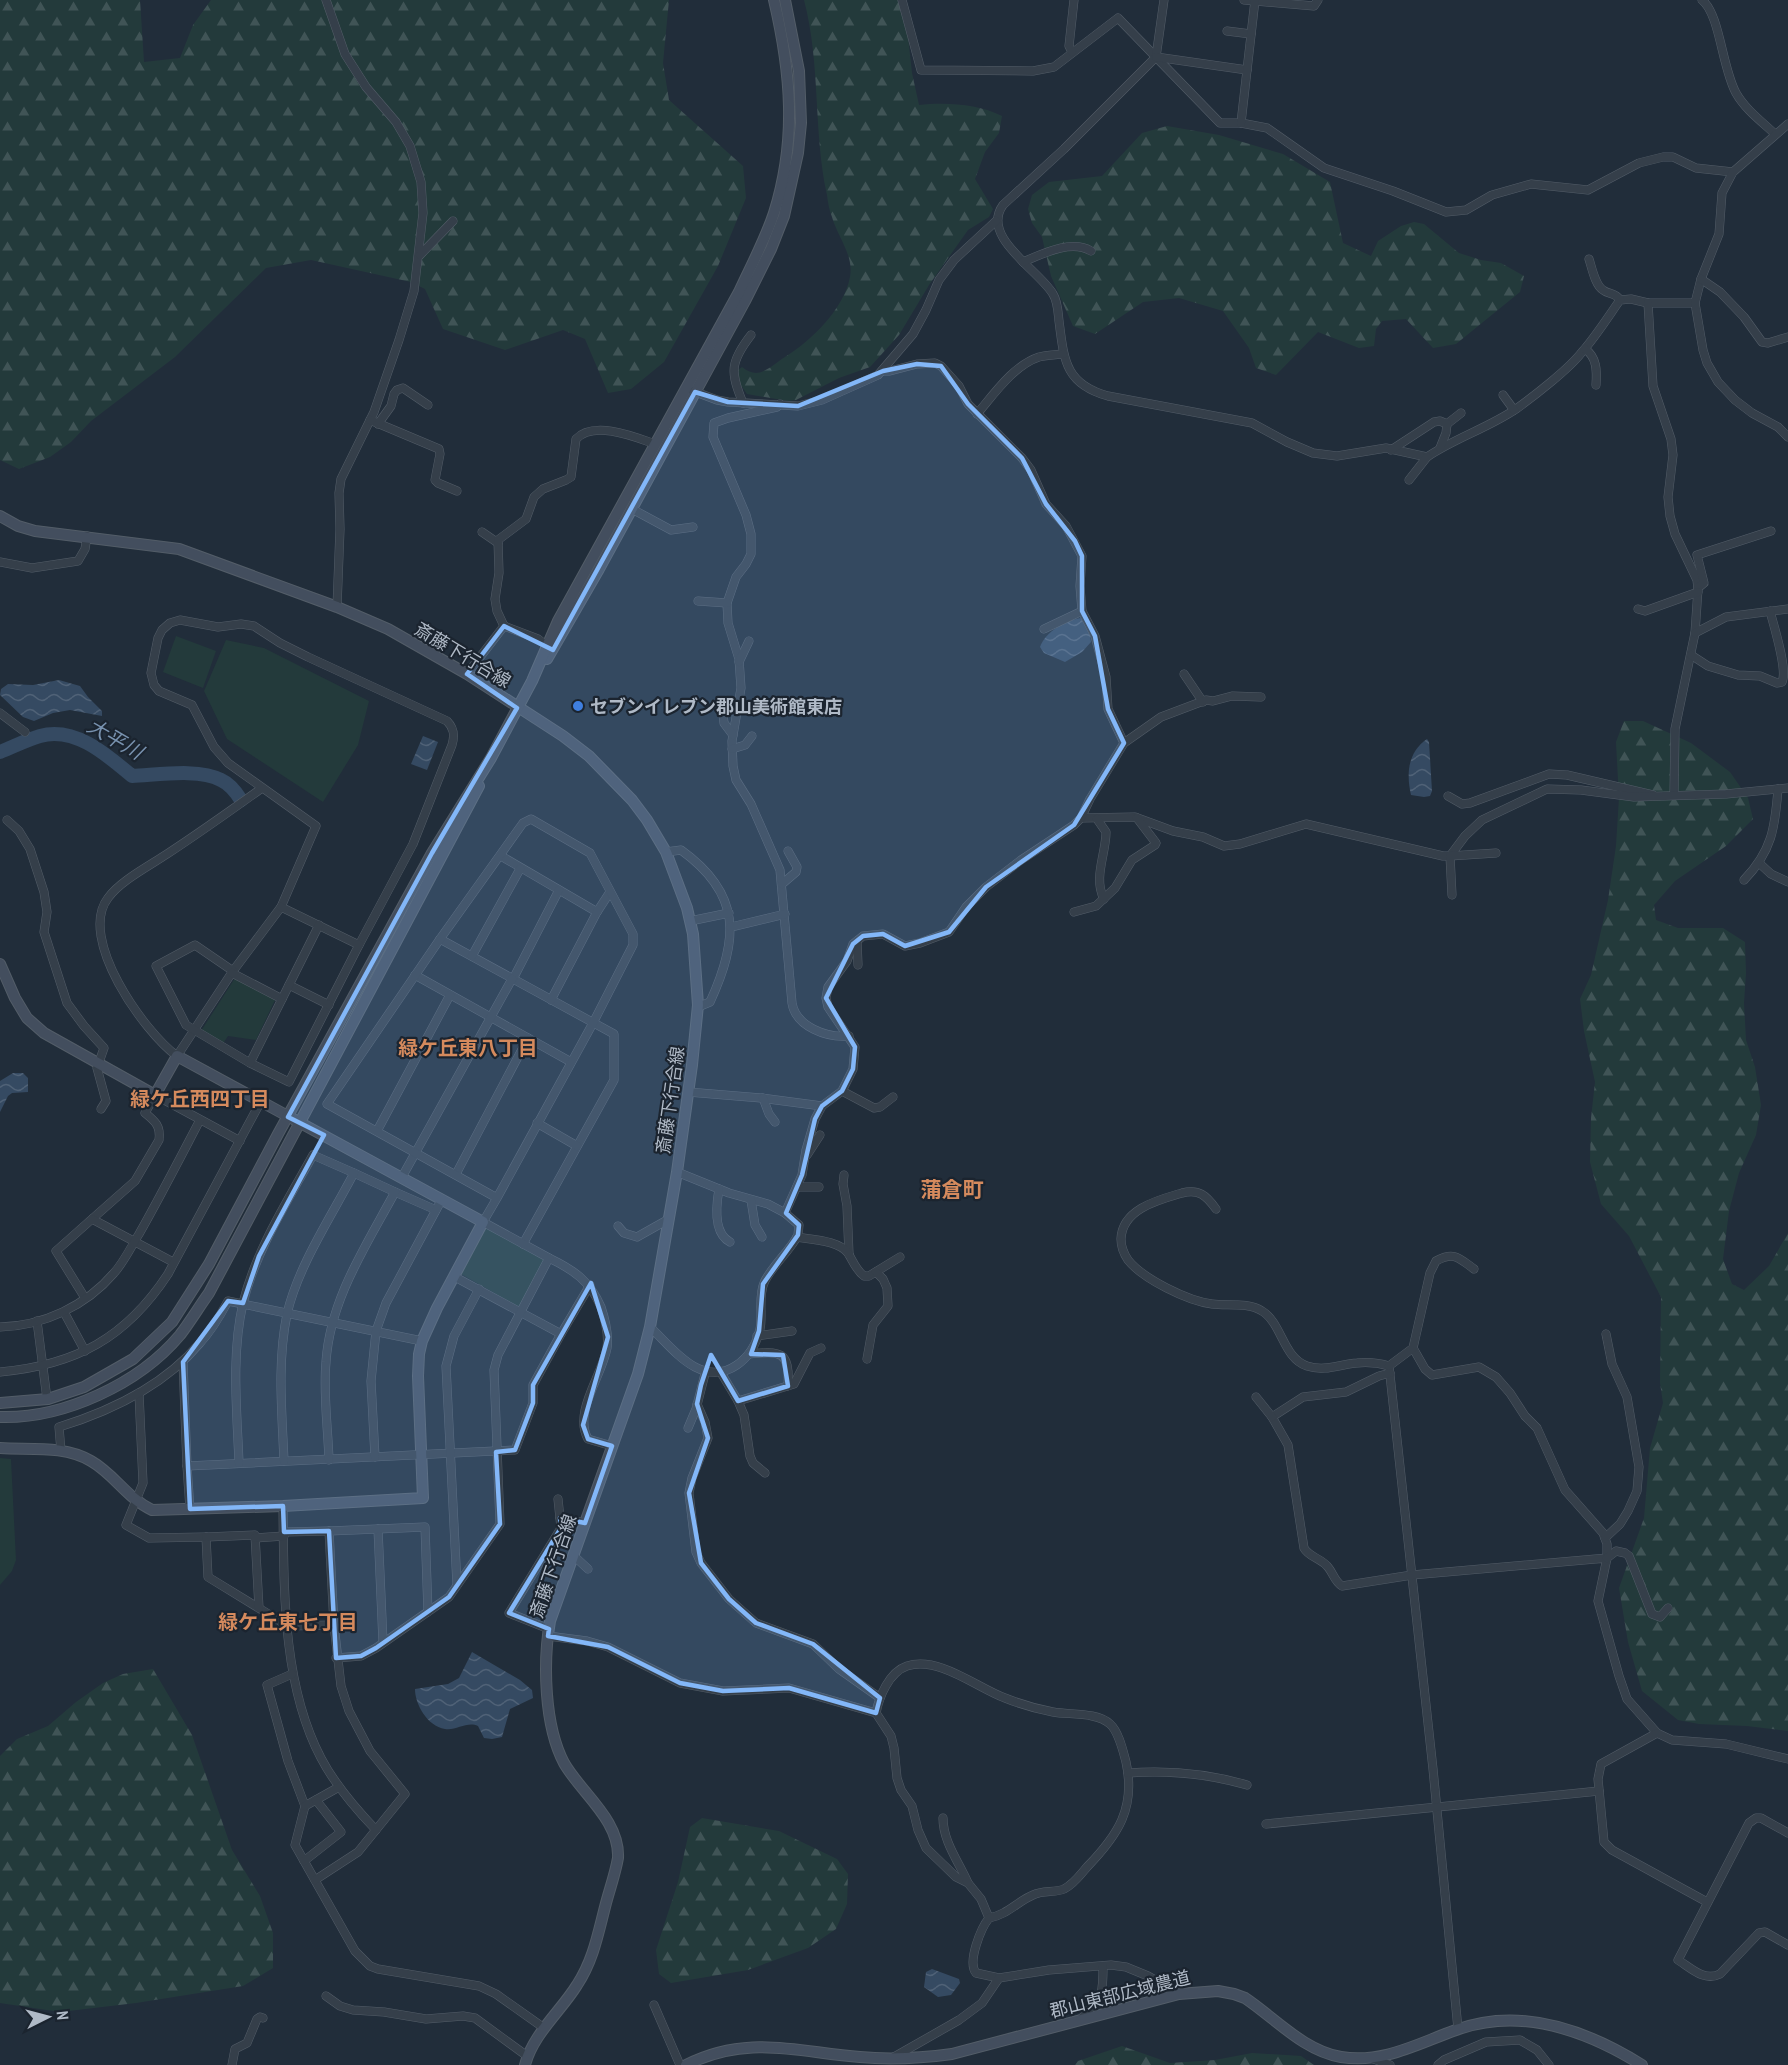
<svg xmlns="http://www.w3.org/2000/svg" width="1788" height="2065" font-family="'PT Sans Narrow','Noto Sans JP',sans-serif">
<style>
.forest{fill:url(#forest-firs)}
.park{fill:#233a3b}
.water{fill:url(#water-waves)}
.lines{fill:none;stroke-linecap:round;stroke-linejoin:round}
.river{stroke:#354a62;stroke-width:14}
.street-casing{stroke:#535d68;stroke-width:9}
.secondary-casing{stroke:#535d68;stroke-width:12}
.street{stroke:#353f4a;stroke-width:8}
.secondary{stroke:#434e5e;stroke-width:10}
.marked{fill:#83b7f8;fill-opacity:0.2;stroke:#83b7f8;stroke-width:4.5;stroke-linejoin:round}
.shop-dot{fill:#3f7fe0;stroke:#1b242f;stroke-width:2}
.labels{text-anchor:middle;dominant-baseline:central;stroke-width:4.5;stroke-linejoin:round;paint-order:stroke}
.street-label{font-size:18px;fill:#b0bac7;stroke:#1b242f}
.poi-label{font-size:18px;font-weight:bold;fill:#b0bac7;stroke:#1b242f;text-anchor:start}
.water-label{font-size:20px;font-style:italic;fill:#7892af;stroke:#1b242f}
.neighbourhood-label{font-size:20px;font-weight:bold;fill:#d58a5d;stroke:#1b242f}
.quarter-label{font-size:21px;font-weight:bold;fill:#d58a5d;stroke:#1b242f}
</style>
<defs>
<pattern id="forest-firs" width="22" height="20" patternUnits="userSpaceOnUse" patternTransform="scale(1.5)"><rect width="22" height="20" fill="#233a3b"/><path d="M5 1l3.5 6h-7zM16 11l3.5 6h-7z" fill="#405456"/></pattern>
<pattern id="water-waves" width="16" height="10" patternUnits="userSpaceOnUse" patternTransform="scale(1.5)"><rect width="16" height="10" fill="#354a62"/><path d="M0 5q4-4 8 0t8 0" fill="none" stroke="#506277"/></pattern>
</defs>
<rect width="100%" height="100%" fill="#212d3a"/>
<g class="forest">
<polygon points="0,0 140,0 144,62 180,58 193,25 211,0 669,0 663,63 669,100 743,166 746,198 718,266 664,362 631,389 608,393 585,339 563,330 505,350 443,329 425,289 411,282 311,260 266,268 175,357 91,421 71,442 50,457 19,469 0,460"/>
<path d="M804 0H904L912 73 919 105C946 102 978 104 1002 116L999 133 985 152 975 179 993 209 989 217 968 230 929 285 899 335 870 367 839 378 796 400 788 401 747 394 740 384 738 370 742 367C759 381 769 367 785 357 811 341 844 309 850 277 854 255 838 238 832 217 829 210 828 202 827 195 813 131 821 64 804 0Z"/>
<polygon points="1167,126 1219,135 1283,154 1330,182 1343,243 1371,256 1378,241 1401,226 1414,222 1424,224 1459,253 1481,260 1501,263 1524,276 1520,292 1456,344 1433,348 1406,319 1382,321 1376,329 1374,346 1359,348 1318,332 1276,375 1256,368 1249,348 1223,311 1179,298 1143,302 1095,334 1073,326 1051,276 1042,237 1032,223 1028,209 1032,195 1049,182 1102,176 1142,133"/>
<polygon points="1624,721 1643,721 1691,743 1730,772 1748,798 1753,819 1726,846 1675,881 1654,905 1656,920 1678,928 1723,928 1745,942 1746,973 1744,1003 1746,1040 1755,1067 1761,1105 1756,1135 1739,1173 1729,1211 1723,1259 1732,1284 1744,1290 1769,1266 1788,1233 1788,1731 1747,1726 1699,1724 1678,1720 1642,1691 1628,1642 1619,1588 1644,1518 1650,1448 1663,1403 1660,1383 1661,1297 1629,1236 1601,1204 1590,1162 1591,1118 1595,1082 1584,1031 1580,999 1591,975 1608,900 1616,846 1619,798 1616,742"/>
<polygon points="153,1669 192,1735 232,1850 260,1896 273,1933 273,1968 243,1986 136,2003 60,2012 0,2003 0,1756 17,1739 48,1726 76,1702 103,1683 123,1674"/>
<polygon points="702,1818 779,1831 837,1859 848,1874 847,1904 836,1929 808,1948 748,1970 671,1983 659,1974 656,1950 678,1882 690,1827"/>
<polygon points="1122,2046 1170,2063 1215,2060 1252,2053 1301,2056 1314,2065 1075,2065 1078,2061"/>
</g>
<g class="park">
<polygon points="176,636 216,651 203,688 163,672"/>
<polygon points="226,640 264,648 369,701 358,745 323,802 227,739 204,691"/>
<polygon points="235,978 276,998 256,1040 228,1036 222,1045 201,1031"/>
<polygon points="486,1228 544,1260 519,1307 461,1274"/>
<polygon points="0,1458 11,1459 16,1560 12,1571 0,1585"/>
</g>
<g class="water">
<path d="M1082 618 1090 635 1091 642 1082 652 1065 662 1044 653 1040 647C1045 632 1067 619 1082 618Z"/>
<polygon points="59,680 80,686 88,697 102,711 102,716 70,710 53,713 34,721 23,717 0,695 1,689 8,684 33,685"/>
<polygon points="423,736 438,742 427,770 411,764"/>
<path d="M1427 739 1429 742 1432 791 1430 796 1424 797 1411 795C1406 773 1408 752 1427 739Z"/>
<polygon points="13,1073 23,1073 28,1078 28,1092 12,1093 8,1096 0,1112 0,1081"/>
<path d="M472 1652 520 1680 532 1690 533 1698 510 1709 502 1737 492 1739 484 1738 478 1726C467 1721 456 1731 445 1729 427 1726 415 1704 415 1689L448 1684 459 1678Z"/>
<polygon points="932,1969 959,1979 960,1983 951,1995 938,1997 924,1987 926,1972"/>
</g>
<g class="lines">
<path class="river" d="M0 752C13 747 26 740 40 736 75 726 107 755 132 776 157 775 199 768 221 780 230 784 236 792 241 800"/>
<g class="street-casing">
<g id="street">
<polyline points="326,0 345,54 366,87 396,122 410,146 421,182 423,213 414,291 399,340 374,412 341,479 339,493 340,529 337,607"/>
<polyline points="902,0 921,70 1033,71 1054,67 1118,18 1220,123 1241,123 1267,128 1324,168 1393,191 1446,212 1466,210 1492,195 1531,184 1588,190 1639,163 1663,157 1673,157 1696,168 1733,172"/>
<path d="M1164 0 1156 57 1064 149 1003 205C980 237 1039 270 1053 294 1058 302 1058 313 1059 321 1064 360 1065 384 1108 396L1252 423 1287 442 1313 453 1337 456 1386 448 1427 457C1455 438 1488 428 1516 409 1534 396 1569 369 1582 352 1596 336 1608 317 1620 300L1631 299 1648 303H1695"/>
<polyline points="1244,0 1314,6 1318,0"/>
<path d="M1702 0C1720 14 1722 68 1736 93 1745 109 1761 121 1775 134"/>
<polyline points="1227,31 1251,34"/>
<polyline points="1072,52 1069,46 1074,0"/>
<polyline points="1156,57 1247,70"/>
<polyline points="1241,123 1255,0"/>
<polyline points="1788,124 1733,172 1722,193 1719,234 1701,279 1695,303 1703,350 1707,363 1718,382 1735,400 1752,413 1778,427 1788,437"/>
<polyline points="420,255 453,221"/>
<path d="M1589 259C1592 268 1595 285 1603 290 1609 295 1615 292 1620 300"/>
<path d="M1023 262C1042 254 1071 239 1091 251"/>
<polyline points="1701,279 1720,292 1744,317 1762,342 1768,343 1788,337"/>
<polyline points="1648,303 1653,386 1671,439 1673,455 1668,497 1670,516 1675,534 1697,580 1698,589 1695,633 1675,729 1674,795"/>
<path d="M1585 349C1597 357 1597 371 1596 385"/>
<polyline points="693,391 717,400 728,402 798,406 822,400 878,375 913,334 926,310 939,280 954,260 996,221"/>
<polyline points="1503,395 1514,410"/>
<path d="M743 403C730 372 730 362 751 335"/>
<path d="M780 404 777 407 728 418 714 423 713 437 746 515 751 534V554L746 564 736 577 727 603 728 623 739 659 741 688 732 741 733 766 736 780 751 804 780 870 792 1003C796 1027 827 1038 849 1036"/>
<path d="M977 414C994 394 1014 365 1039 357 1047 355 1055 355 1063 354"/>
<polyline points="370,420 439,449 440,454 435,480 438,483 457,491"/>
<polyline points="378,424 391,406 394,394 397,390 403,388 428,405"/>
<polyline points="1447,424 1461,413"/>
<polyline points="1391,450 1434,422 1440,421 1447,424 1446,433 1440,448"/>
<polyline points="1409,480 1427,457"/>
<polyline points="632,509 671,530 693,527"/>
<polyline points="482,532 498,543"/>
<polyline points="0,562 32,568 78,561 85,549 87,536"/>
<polyline points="1698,588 1704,583 1697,555 1771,531"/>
<polyline points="698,601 727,603"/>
<polyline points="1638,609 1645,611 1698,592"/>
<polyline points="504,626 538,639 547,646"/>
<polyline points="1044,629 1082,611"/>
<polyline points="1695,633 1726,617 1788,609"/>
<path d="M1691 655 1708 666 1738 675 1760 676 1777 683 1782 682C1788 670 1774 627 1770 611"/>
<polyline points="739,662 749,641"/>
<path d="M467 674 504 626 497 611 495 599 499 573 498 540 526 519 534 497 543 489 566 480 571 477 576 439C594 420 635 437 655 444"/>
<polyline points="1184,674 1203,702"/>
<polyline points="722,705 724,723 733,735"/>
<polyline points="0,713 25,732"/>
<polyline points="1124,743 1161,717 1206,700 1213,701 1232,696 1261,697"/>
<polyline points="732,749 745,745 752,736"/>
<path d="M262 788C230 811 199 833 167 854 149 866 120 881 108 898 77 938 144 1032 177 1056L233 971 281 907 316 826 228 763 214 747 192 705 159 691 154 685 151 673 158 638 162 630 170 623 180 620 218 627 241 624 254 626 280 643 308 657 447 721C454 728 455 735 452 745L413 844 359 945"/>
<polyline points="1448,796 1462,804 1470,803 1549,774 1567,775 1653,795"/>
<polyline points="1081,818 1135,817 1173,831 1203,837 1224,846 1240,844 1306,824 1443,856 1450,856 1465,836 1482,820 1547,789 1581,790 1634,797 1726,794 1788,788"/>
<path d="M1097 819 1106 832C1106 854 1093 878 1104 899"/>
<polyline points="7,820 19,831 30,849 44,892 47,912 44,932 67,1003 84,1026 104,1048 97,1068 106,1101 101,1109"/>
<path d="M666 852 681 850C742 894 739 939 710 1002L698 1007"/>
<polyline points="501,856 597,912"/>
<polyline points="1759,863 1771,874 1788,882"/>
<path d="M1744 880C1772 851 1775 828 1778 789"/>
<polyline points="782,884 796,872 797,867 788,851"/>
<polyline points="1452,895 1450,856 1496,853"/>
<polyline points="1074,912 1096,906 1115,888 1132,860 1155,845 1156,843 1137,818"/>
<polyline points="690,921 729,913"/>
<polyline points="731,927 785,914"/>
<polyline points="440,939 614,1034 614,1080 523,1244"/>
<polyline points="857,941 858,965"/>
<polyline points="472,956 520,869"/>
<polyline points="233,971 195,945 156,966 186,1025 250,1063 289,1082 359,945 281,907"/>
<polyline points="232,973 282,999"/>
<polyline points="415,975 571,1062"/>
<polyline points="513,979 559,890"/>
<polyline points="289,985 329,1005"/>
<polyline points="551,1000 597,912 610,892"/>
<polyline points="250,1063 319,925"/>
<polyline points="842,1091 874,1108 880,1107 893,1097"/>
<polyline points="688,1092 761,1098 822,1106"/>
<polyline points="763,1098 769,1114 775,1122"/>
<polyline points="537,1123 577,1146"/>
<polyline points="377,1131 450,995"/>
<polyline points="807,1155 820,1135"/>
<polyline points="677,1172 729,1193 768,1204 785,1213 802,1175 806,1150 815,1119 822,1106 842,1091 853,1069 855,1047 828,1007 826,998 828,987 847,961 853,944 863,936 883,934 905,946 920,943 949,932 966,907 986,887 1021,860 1074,825 1081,818 1090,799 1124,743 1108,709 1106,677 1095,636 1082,611 1080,586 1082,556 1066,526 1046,504 1031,470 1022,458 968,404 959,386 941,366 935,363 917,364 890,371 883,371"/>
<polyline points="456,1174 528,1038"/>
<polyline points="844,1175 843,1184 847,1206 849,1254"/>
<polyline points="402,1177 512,979"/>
<polyline points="797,1187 819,1187"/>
<path d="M719 1189C716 1206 713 1233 730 1242"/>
<polyline points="395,1192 436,1210"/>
<polyline points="751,1200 755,1225 762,1237"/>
<path d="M1216 1209C1206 1195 1199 1189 1182 1193 1158 1200 1122 1209 1121 1239 1121 1246 1124 1254 1128 1260 1143 1279 1188 1301 1212 1304 1227 1306 1248 1302 1262 1311 1282 1323 1283 1358 1307 1366 1325 1372 1341 1364 1357 1363 1368 1362 1379 1363 1389 1366L1433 1769 1458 2029"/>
<path d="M92 1219 135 1181 159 1140C161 1126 155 1121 145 1113L155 1095 240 1141"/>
<polyline points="618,1226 624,1233 637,1237 669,1219"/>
<path d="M797 1237C812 1240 838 1240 848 1253 853 1261 856 1270 864 1276H869L900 1257"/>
<path d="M549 1258C574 1270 590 1281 601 1307 605 1319 609 1334 607 1348 602 1376 573 1412 588 1439L612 1446"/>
<polyline points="85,1298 56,1251 92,1219 173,1262"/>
<polyline points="64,1312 85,1351"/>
<polyline points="37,1321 47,1399"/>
<path d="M0 1327C43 1326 86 1306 114 1273 124 1262 131 1247 139 1234 160 1197 180 1158 200 1120"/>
<path d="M650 1327C664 1340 678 1358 695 1367 726 1383 753 1359 760 1329 763 1315 758 1297 764 1283 770 1268 790 1251 798 1235L799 1225 785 1213"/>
<polyline points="561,1334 590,1285"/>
<polyline points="757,1336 792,1331"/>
<polyline points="1413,1348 1425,1369 1432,1375 1479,1367 1496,1377 1510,1393 1525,1416 1537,1428 1565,1490 1603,1533 1607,1544 1607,1558"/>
<path d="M749 1354C780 1351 790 1350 788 1386"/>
<polyline points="867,1359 873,1325 888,1306 887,1288 883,1279 876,1272"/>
<polyline points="183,1362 187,1466 515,1450 533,1403 533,1385 561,1334 455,1277"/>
<path d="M1389 1366 1413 1348 1430 1273 1436 1261C1454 1251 1459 1258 1474 1269"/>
<polyline points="720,1371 738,1401 794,1384 810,1353 821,1348"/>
<path d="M0 1372C76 1365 126 1338 168 1274L261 1101"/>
<path d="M1390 1373 1379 1376 1346 1392 1303 1397 1272 1417 1288 1445 1304 1548C1309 1557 1320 1558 1327 1566 1333 1572 1334 1581 1342 1586L1412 1575 1607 1558 1598 1601 1619 1676 1627 1699 1657 1733"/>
<polyline points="139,1393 143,1483 126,1525 149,1538 206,1537 208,1577 288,1626 334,1625"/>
<polyline points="1256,1397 1272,1417"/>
<polyline points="738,1401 744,1415 750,1456 753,1463 765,1473"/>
<polyline points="697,1404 705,1422 708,1438 692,1478 689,1493 696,1552 701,1563 729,1599 756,1623 813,1644 839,1669 880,1698"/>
<polyline points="688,1428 696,1409 706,1370"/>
<path d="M61 1451 59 1427C111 1411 164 1386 200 1343 211 1331 220 1316 228 1301L422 1341"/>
<polyline points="375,1457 371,1381 376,1331 386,1303 442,1199"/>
<path d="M329 1460C328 1428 323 1394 326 1362 330 1299 366 1246 395 1192L354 1173"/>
<path d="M239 1463C237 1410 231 1356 243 1303 256 1250 287 1202 313 1155L354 1173C331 1217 298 1266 287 1314 277 1363 282 1412 284 1461"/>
<polyline points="187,1466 190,1509"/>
<path d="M283 1506C284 1588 282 1684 321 1758 335 1785 355 1808 376 1830"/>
<polyline points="560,1518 585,1523"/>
<polyline points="378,1529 383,1642"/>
<polyline points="284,1532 329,1531"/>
<polyline points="206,1537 255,1535 259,1608"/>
<polyline points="255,1538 284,1536"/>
<polyline points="1605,1538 1620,1524 1628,1511 1637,1491 1639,1467 1627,1397 1612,1364 1606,1334"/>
<polyline points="574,1556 588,1569"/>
<polyline points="1607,1558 1616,1551 1625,1553 1629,1556 1652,1614 1660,1617 1668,1608"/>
<polyline points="457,1585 446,1366 454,1336 479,1289"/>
<polyline points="549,1629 509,1613 561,1528 558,1499"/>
<path d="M548 1636 587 1641 608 1647 680 1683 723 1691 789 1688 876 1713 891 1736 894 1748 897 1778 901 1790 912 1806 918 1830 926 1848 956 1877 968 1883 981 1899 989 1918C981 1928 967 1962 976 1973L999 1978 1049 1970 1111 1965 1126 1967 1148 1976 1179 1994"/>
<polyline points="336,1658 361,1656 376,1648 449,1597 500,1524 494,1370 498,1355 549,1258 483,1222 497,1198 327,1104 440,939 523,823 531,819 590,853 633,934 633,945 593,1023 497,1198"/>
<polyline points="292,1674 267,1685 288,1761 305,1806 295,1845 355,1951 370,1966 378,1969 479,1986 496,1994 544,2028"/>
<path d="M876 1713C879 1697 889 1672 907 1666 940 1656 977 1688 1005 1698 1020 1704 1037 1709 1053 1712 1070 1715 1097 1712 1110 1724 1119 1732 1123 1751 1126 1762 1136 1808 1118 1835 1087 1867 1080 1875 1074 1884 1064 1889 1055 1893 1043 1890 1033 1895 1018 1901 1007 1915 989 1918"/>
<path d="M1128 1773C1168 1770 1209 1774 1247 1785"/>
<polyline points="305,1806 339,1787"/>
<path d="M943 1818C943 1842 959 1862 968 1883"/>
<polyline points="1266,1824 1599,1791"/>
<path d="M1788 1833 1761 1818H1756L1749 1823 1678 1960C1691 1968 1704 1982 1720 1974L1759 1933 1765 1932 1788 1945"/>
<polyline points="304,1861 341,1832 316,1800"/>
<polyline points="315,1880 358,1852 405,1794 370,1751 349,1711 341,1686 334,1625 329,1531 425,1527 428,1612"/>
<polyline points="1707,1902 1612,1850 1604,1842 1598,1779 1601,1764 1657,1733 1672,1740 1726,1744 1788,1759"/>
<polyline points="326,1996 340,2006 353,2010 384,2012 426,2019 463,2016 475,2018 527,2056"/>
<polyline points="654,2005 680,2065"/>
<path d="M1081 2019C1102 1995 1103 1999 1103 1966"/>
<polyline points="894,2057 959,2020 982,2003 999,1978"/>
<polyline points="1371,2058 1390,2065"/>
<polyline points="232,2065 235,2049 247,2043 257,2019 260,2017 263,2018"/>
<polyline points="1438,2065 1444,2060 1486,2042 1520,2040 1537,2050 1549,2065"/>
</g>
</g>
<g class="secondary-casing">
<g id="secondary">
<path d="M0 516 18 526 35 531 179 549 337 607 388 629 467 674 563 736 589 756 632 800 647 820 666 852 687 908 693 934 698 1005 692 1065 677 1172 650 1327 638 1374 550 1621C543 1662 544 1725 564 1763 581 1793 620 1820 618 1858 615 1875 609 1891 605 1907 598 1934 593 1961 577 1985 561 2011 533 2034 525 2065"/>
<polyline points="547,659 599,569 745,301 771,249 784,216 798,153 801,123 799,71 785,0"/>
<path d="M0 964 15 998 27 1018 44 1033 155 1095 177 1056 483 1222 437 1308 422 1341 419 1354 418 1376 423 1498 283 1506 152 1510C128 1499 114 1474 91 1461 64 1445 30 1450 0 1448"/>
<path d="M0 1403 48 1399 84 1387 133 1359 172 1322 209 1264 278 1134 432 853 491 758 532 681 558 621 739 292C751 266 765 240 774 213 797 140 791 73 774 0"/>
<path d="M0 1417C63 1419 139 1384 180 1335 190 1322 199 1307 209 1293L479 786"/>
<path d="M686 2065C747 2034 796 2052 860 2057 891 2060 922 2058 952 2054L1179 1994 1218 1991 1234 1994 1245 1998C1275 2018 1304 2051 1341 2057 1383 2064 1419 2043 1456 2030 1521 2006 1586 2030 1642 2065"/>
</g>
</g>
<use href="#street" class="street"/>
<use href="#secondary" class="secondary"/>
</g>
<path class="marked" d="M917 364 941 366 968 404 1022 458 1046 504 1075 541 1082 556V611L1095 636 1108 709 1124 743 1074 825 986 887 949 932 905 946 883 934 863 936 853 944 826 998 855 1047 853 1069 842 1091 822 1106 815 1119 802 1175 786 1213 799 1225 798 1235 763 1284 759 1331 751 1354 783 1355 788 1386 738 1401 711 1355 701 1385 697 1404 708 1438 689 1493 701 1563 729 1599 756 1623 813 1644 880 1698 876 1713 789 1688 723 1691 680 1683 608 1647 548 1636 549 1629 509 1613 561 1528 560 1518 585 1523 612 1446 588 1439 583 1425 608 1337 591 1283 533 1385V1403L515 1450 496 1452 500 1524 449 1597 376 1648 361 1656 336 1658 329 1531 284 1532 283 1506 190 1509 183 1362 228 1301 243 1303 259 1256 324 1135 288 1117 432 853 517 708 467 674 504 626 553 650 695 392 728 402 798 406 883 371Z"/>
<circle class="shop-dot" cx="578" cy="706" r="6"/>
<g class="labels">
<g class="street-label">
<text transform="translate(463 655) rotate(31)">斎藤下行合線</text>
<text transform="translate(670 1100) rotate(-82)">斎藤下行合線</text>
<text transform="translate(553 1566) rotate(-71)">斎藤下行合線</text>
<text transform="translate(1120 1994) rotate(-14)">郡山東部広域農道</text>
</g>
<g class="poi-label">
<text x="590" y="706">セブンイレブン郡山美術館東店</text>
</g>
<g class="water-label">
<text transform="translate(115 739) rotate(30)">大平川</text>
</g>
<g class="neighbourhood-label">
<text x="468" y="1048">緑ケ丘東八丁目</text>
<text x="200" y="1099">緑ケ丘西四丁目</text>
<text x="288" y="1622">緑ケ丘東七丁目</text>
</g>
<g class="quarter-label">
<text x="952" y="1189">蒲倉町</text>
</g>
</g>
<g transform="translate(48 2017) rotate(84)" stroke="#1b242f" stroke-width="4.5" paint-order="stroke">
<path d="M0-4.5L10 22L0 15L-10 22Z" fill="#b0bac7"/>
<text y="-9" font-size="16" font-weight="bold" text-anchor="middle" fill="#b0bac7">N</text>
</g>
</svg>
